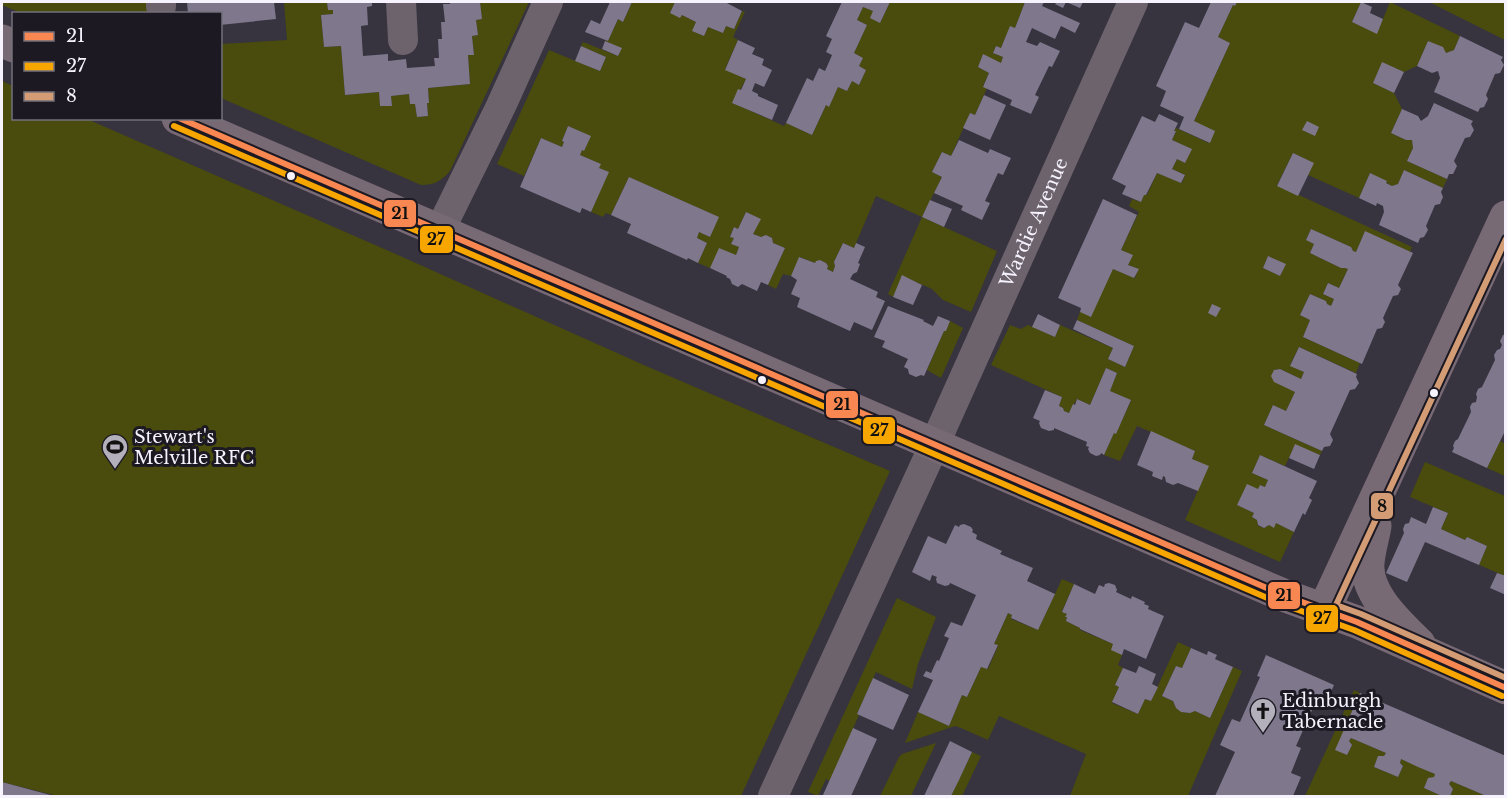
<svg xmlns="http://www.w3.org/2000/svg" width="1507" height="798" font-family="'Libre Baskerville',serif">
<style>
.green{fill:#494c0c;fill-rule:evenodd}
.building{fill:#7f788d}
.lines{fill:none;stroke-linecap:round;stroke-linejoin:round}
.minor{stroke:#6c636c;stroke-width:30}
.major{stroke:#786a75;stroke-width:33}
.bus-1-casing{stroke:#1c1923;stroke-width:10}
.bus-2-casing{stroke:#1c1923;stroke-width:10}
.bus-3-casing{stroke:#1c1923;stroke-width:10}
.bus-1{stroke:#f88751;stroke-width:6}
.bus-2{stroke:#f7a600;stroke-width:6}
.bus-3{stroke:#d39c74;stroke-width:6}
.bus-dot{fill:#f6f3fe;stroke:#1c1923;stroke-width:2}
.labels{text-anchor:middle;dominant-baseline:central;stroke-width:6;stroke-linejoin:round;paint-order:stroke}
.street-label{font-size:18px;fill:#f6f3fe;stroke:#1c1923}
.poi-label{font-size:18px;fill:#f6f3fe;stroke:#1c1923;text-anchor:start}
.line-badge{stroke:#1c1923;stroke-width:2}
.pale-badge-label{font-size:16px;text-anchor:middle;font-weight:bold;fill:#111}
</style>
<rect width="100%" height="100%" fill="#37333f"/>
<g class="green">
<polygon points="2,2 152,2 154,13 21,13 2,5"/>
<path d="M284 2H327L328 10H333V14L321 15 324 47 341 46 345 95 379 92 380 106H392L391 96 409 94 410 104H415L417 117 428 116 427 103 429 102 428 88 470 84 468 55 474 54 472 36 478 35 476 20 482 19 480 2H529L450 171C441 181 435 185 421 185L221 98V44L287 40Z"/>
<polygon points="632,2 675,2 670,13 682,15 696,22 693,31 704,36 708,27 723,33 726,26 734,29 742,11 745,12 733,37 738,40 725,69 746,79 733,103 784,126 786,123 812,135 826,105 829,106 838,87 847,91 852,81 859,85 866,70 859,66 863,58 854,53 867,25 857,20 863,7 873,11 880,23 890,2 1025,2 1015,28 1010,27 1001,48 996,46 993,53 1003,57 1001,63 983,55 978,67 989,73 983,86 987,88 975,115 970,113 951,156 942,152 932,172 942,177 922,217 997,251 971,312 943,300 932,289 903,276 893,297 888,294 922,217 876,196 854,248 843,243 834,262 835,266 833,272 827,269 828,266 826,263 820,260 815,263 800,257 791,276 783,274 776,289 768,285 785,248 773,243 772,238 766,235 761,237 753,234 760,219 746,212 738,229 734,227 730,236 734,238 731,244 739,247 736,255 710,268 698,263 707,243 697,238 699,232 710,237 718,217 629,177 611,215 606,213 603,217 591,212 608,172 599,168 600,164 580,155 582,150 584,151 590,136 568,126 562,141 564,142 562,147 541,138 524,176 497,164 549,50 600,71 606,57 581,46 583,42 618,56 621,48 605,41 605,40 608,41 618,19 623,22"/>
<path d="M1237 2H1361L1352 22 1377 33 1390 2 1460 36 1454 50 1446 53 1428 41 1417 66 1404 72 1382 63 1373 83 1394 93 1402 109 1391 133 1406 140H1412L1413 148 1407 161 1447 179 1443 188 1404 170 1398 184 1392 186 1370 173 1359 198 1308 175 1313 163 1293 153 1277 185 1412 247 1410 252 1365 232 1356 252 1353 251 1351 247 1311 229 1306 239 1314 244 1310 253 1341 268H1345L1348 269 1339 288 1328 283 1323 294 1334 299 1331 306 1327 304 1326 301 1310 294 1300 315 1310 320 1303 337 1360 363 1356 373 1299 347 1290 365 1304 372 1301 379 1280 369 1274 370 1295 392 1286 411 1273 405 1264 425 1322 451 1320 455 1295 445 1285 466 1260 455 1252 473 1268 480 1265 487 1261 485 1258 489 1237 505 1254 513 1252 517 1257 520 1258 526 1264 528 1269 525 1274 527 1276 523 1294 532 1280 562 1185 520 1208 467 1192 459 1195 451 1137 426 1120 461 1104 455 1114 433H1116L1131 401 1110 391 1117 373 1106 368 1090 405 1077 399 1069 413 1064 411 1063 408 1059 406 1062 397 991 365 1010 325 1021 329 1028 325 1055 337 1060 325 1113 348 1108 359 1125 367 1134 346 1077 320 1080 312 1113 269 1135 278 1138 269 1128 265 1132 255 1121 250 1139 212 1129 206 1132 199 1141 202 1144 195H1147L1157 173 1182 183 1185 175 1172 169 1177 159 1185 163 1191 149 1172 140 1176 132 1174 131 1176 128 1209 143 1194 121 1230 43 1218 37 1233 5 1235 6ZM1268 256 1285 264 1280 276 1263 268Z"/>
<polygon points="1429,2 1505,2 1505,40"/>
<polygon points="2,81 13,86 14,118 87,119 398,255 646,366 890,471 741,796 58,796 2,782"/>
<polygon points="950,321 963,328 941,378 927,370 944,331 946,331"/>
<polygon points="1500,441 1505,444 1505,476 1487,468"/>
<polygon points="1425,462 1505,496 1505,576 1479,565 1487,546 1467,537 1465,540 1441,529 1448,513 1410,497"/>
<path d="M1062 579 1074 584 1062 611 1067 614 1066 621 1080 628V630L1113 644 1122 655 1118 665 1123 668 1115 685 1119 687 1112 703 1138 714 1145 699 1151 701 1178 642 1191 648 1182 668 1176 666 1162 696 1173 701C1176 712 1185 715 1195 711L1210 718 1233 667 1242 671 1188 796H1070L1086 754 999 716 988 740 961 728 955 726 905 743 918 712 949 726 962 695 967 697 981 667 988 669 998 646 994 644 1008 613 1012 615 1011 619 1038 630Z"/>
<polygon points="897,598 936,617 918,664 912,689 876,672 857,714 859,715 830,781 826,779 818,796 808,792"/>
<polygon points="1354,690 1360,693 1336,750 1347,755 1352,745 1349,741 1351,738 1386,753 1384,756 1378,757 1374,767 1398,777 1403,766 1400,763 1401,759 1435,774 1434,777 1428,779 1424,788 1442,796 1305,796"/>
<polygon points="936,743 911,796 880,796 899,757 902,754"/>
<polygon points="972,752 981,756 962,796 951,796"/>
<polygon points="1451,781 1484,795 1483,796 1450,796 1453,789 1449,784"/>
</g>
<g class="building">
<polygon points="187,2 274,2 276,19 220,25 220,14 188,14"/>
<polygon points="327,2 372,2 372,6 367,7 368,25 361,26 363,56 388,54 388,61 406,59 407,68 435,66 434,58 439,58 438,39 442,39 441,22 445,22 443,4 450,4 450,2 480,2 482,19 476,20 478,35 472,36 474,55 468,55 470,84 428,88 429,103 427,103 428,116 417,117 415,104 410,104 409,94 391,96 392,106 380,106 379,92 345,95 341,46 324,47 321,15 333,14 333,10 328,10"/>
<polygon points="610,2 632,2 623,22 618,19 608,41 585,32 591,20 600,24"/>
<polygon points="675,2 725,2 742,11 734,29 726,26 723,33 708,27 704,36 692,31 696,22 682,15 680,18 670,13"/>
<polygon points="842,2 890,2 880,23 870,18 873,11 863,7 857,20 867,25 854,53 863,58 859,66 866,70 859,85 852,81 847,91 838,87 829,107 826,105 812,135 786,123 807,78 813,81 819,68 825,71 829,62 832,55 826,52 832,39 826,36"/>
<polygon points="1025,2 1044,2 1042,6 1080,23 1075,33 1061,26 1055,39 1032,28 1026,42 1037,46 1040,42 1060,51 1052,67 1049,66 1035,95 1039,97 1031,114 1010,105 1012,100 983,87 989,73 978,67 983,54 1001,63 1003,57 993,53 996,46 1001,48 1010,26 1015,28"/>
<polygon points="1057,2 1083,2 1080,8 1066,2 1063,8 1055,4"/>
<polygon points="1211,2 1237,2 1235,6 1233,5 1218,37 1230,43 1194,121 1215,131 1210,143 1179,129 1184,117 1160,106 1166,91 1156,86 1185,22 1199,28"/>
<polygon points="1361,2 1372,7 1370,13 1383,19 1377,34 1352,22"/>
<polygon points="1460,36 1503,57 1501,60 1504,65 1500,73 1495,74 1486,95 1488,99 1484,107 1480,108 1478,112 1434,92 1440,78 1438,71 1432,73 1417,66 1428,41 1443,47 1446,53 1454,50"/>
<polygon points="738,40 755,48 752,54 764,59 762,65 772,70 764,87 755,83 752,91 758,94 758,96 778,105 772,120 732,103 738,89 741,90 746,79 725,70"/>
<polygon points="605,41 622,48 618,56 602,49"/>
<polygon points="581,46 606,57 600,71 575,61"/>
<polygon points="1382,62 1404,72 1394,93 1373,83"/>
<polygon points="984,95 1006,105 990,140 963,128 970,113 975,115"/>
<polygon points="1434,103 1473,121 1471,124 1474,130 1470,137 1465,138 1454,161 1457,166 1453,174 1449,174 1447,179 1407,161 1413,148 1412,140 1406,140 1391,133 1402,109 1418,116 1421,121 1428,116"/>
<polygon points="1159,114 1178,123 1174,131 1176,131 1172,140 1192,149 1185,163 1177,159 1172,169 1185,175 1181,183 1157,173 1146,195 1144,195 1141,202 1122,194 1126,186 1112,179 1142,116 1155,122"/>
<polygon points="1307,121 1319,127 1315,136 1302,130"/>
<polygon points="568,126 591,136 584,151 582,150 580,155 601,164 599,168 609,172 591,212 582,208 580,213 520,187 541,138 562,147 564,142 562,141"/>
<polygon points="959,140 988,153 990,149 1011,158 1003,175 998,173 985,201 990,203 982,220 961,210 963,206 934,193 942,177 932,172 942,152 951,156"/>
<polygon points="1293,153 1314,163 1298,196 1277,186"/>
<polygon points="1404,170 1443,188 1441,192 1443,197 1440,204 1435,205 1426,226 1428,230 1424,237 1420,238 1418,243 1379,225 1384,212 1383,206 1377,203 1376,206 1359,198 1370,173 1387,181 1386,183 1392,186 1398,184"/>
<polygon points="629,177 719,217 710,237 699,232 697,238 707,243 698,263 688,258 687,260 627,233 631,224 611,215"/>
<polygon points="1103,199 1137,215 1121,250 1133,255 1128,265 1139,269 1134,278 1113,269 1091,317 1080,312 1081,308 1058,298"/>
<polygon points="930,200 952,209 944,227 922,217"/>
<polygon points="746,212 761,219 753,234 761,237 766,235 772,238 773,243 785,248 768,285 761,282 757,291 742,284 738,287 732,284 730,279 726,277 727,276 710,268 719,248 736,255 739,247 731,244 734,238 730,237 734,227 738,229"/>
<polygon points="1311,229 1351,247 1353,251 1356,252 1365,231 1413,253 1398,285 1401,289 1398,295 1393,296 1383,318 1385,322 1382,328 1377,329 1362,364 1303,337 1310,320 1300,315 1310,294 1326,301 1327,304 1331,306 1334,299 1323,294 1328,283 1339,288 1348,269 1345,268 1341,268 1310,253 1314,244 1306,240"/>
<polygon points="843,243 854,248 856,243 865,247 858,263 860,264 857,272 853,274 850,279 878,292 876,297 885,301 872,330 854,322 850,331 797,307 800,298 791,294 797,280 791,276 799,257 815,263 816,261 820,260 826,263 828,266 827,269 833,272 835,266 834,262"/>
<polygon points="1268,256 1286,264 1280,276 1263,268"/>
<polygon points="902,275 922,285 913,305 893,297"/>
<polygon points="1212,304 1221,308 1216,317 1208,313"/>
<polygon points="888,306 924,320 923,321 933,326 938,316 950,321 946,331 944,331 924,376 921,375 916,377 909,374 908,369 904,367 908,359 882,347 885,341 874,337"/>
<polygon points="1038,314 1060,325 1055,337 1032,327"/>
<polygon points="1077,320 1134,346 1125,367 1108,359 1113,348 1073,329"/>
<polygon points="1506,334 1506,429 1487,468 1452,452 1454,448 1453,446 1455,441 1458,439 1471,412 1470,407 1472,403 1476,402 1477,397 1476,394 1478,389 1482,387 1495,360 1494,355 1497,350 1500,349 1502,345 1500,341 1503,335"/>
<polygon points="1299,347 1357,374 1356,377 1359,383 1355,389 1350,390 1330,434 1333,440 1330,446 1324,447 1322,451 1264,425 1273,405 1286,411 1295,392 1274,382 1271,376 1274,370 1280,369 1301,379 1304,372 1290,366"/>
<polygon points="1106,368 1117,373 1110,391 1131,400 1116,434 1114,433 1104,455 1101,453 1100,455 1096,456 1090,453 1088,449 1089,447 1086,446 1087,442 1054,428 1054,430 1049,431 1041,428 1039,423 1040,421 1033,418 1045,390 1062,397 1059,406 1063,408 1064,411 1069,413 1073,404 1075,405 1077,399 1090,405"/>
<polygon points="1151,431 1195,451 1192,459 1209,466 1198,491 1178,483 1173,485 1166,482 1165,477 1163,476 1162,480 1152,476 1153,472 1137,465"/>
<polygon points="1295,444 1320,455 1314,469 1289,458"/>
<polygon points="1260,455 1317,481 1309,498 1312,500 1305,515 1303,513 1294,532 1276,523 1274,528 1269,525 1264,528 1258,525 1257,520 1252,517 1254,513 1237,505 1247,484 1258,489 1260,485 1265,487 1268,480 1252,473"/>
<polygon points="1433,507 1448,513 1441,529 1465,540 1467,537 1487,546 1479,565 1425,542 1407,582 1386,573 1404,533 1403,529 1405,524 1409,523 1411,517 1426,524"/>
<polygon points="964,524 971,527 973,530 972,532 977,535 976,539 1002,551 1000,554 1033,568 1027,581 1055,594 1038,630 1011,618 1012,615 1008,613 994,644 998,645 987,669 981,667 967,697 962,695 949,726 918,712 933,680 923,676 926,671 931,673 937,660 939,661 949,638 944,636 951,622 962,626 976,595 950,583 949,585 945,586 937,583 936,579 937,577 932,575 930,581 912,572 928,536 946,544 955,525 959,527 960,525"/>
<polygon points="1497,573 1506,576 1506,595 1490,588"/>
<polygon points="1109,583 1115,585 1117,590 1116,592 1131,599 1132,596 1145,602 1144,604 1149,606 1148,609 1164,616 1146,659 1124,649 1122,655 1111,650 1113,644 1080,629 1080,628 1066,621 1067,617 1065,617 1067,614 1062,612 1074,584 1095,594 1099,585 1104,587 1105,584"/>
<polygon points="1191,648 1207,655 1208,651 1217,655 1215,659 1233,667 1210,718 1195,711 1190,713 1181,712 1176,708 1173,701 1162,696 1176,666 1182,668"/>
<polygon points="1266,655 1334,685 1325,706 1316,701 1296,746 1301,748 1291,773 1301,777 1293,796 1215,796 1235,752 1220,745 1232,719 1240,722 1260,677 1257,676"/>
<polygon points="1139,666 1156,674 1152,684 1158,687 1151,701 1145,699 1138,714 1112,702 1119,687 1115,685 1123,668 1136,673"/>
<polygon points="873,678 909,695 893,730 857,714"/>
<polygon points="1360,693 1506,756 1506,796 1483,796 1484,795 1451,781 1449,784 1453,789 1450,796 1442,796 1424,788 1428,778 1434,777 1435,774 1418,767 1401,759 1400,763 1403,766 1398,777 1374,767 1378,756 1384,756 1386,753 1351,738 1349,741 1352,745 1347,755 1335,750"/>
<polygon points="853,728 877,739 851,796 827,796 823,795"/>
<polygon points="950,741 972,752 959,780 951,796 924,796"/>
<polygon points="2,782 54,796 2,796"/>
</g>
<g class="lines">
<g class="minor">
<polyline points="161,2 161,6"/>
<polyline points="401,2 403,40"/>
<polyline points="439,232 501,106 548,2"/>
<path id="s1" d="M773 796 927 461 1133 2"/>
</g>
<g class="major">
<polyline points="2,41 14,46"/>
<polyline points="178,118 1283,595 1357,622 1506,688"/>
<path d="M1375 526C1373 538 1369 550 1368 563 1365 594 1399 624 1419 644"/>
<polyline points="1324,610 1506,217"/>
</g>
<g class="bus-1-casing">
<polyline id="bus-1" points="179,118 1283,595 1357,622 1506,688"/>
</g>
<g class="bus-2-casing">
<polyline id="bus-2" points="174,126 1279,603 1354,630 1502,696"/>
</g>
<g class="bus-3-casing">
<polyline id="bus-3" points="1506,239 1336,605 1361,614 1506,678"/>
</g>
<use href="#bus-1" class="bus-1"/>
<use href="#bus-2" class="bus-2"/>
<use href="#bus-3" class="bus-3"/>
</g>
<defs>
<g id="stadium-pin" transform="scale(1.35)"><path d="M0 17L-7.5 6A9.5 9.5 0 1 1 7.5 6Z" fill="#b3b0bb" stroke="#1c1923"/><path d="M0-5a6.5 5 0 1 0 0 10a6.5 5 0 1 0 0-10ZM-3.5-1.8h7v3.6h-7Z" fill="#111"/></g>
<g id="church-pin" transform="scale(1.35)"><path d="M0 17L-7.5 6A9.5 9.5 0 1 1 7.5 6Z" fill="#b3b0bb" stroke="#1c1923"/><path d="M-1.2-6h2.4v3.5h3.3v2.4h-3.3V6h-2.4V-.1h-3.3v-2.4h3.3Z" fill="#111"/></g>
</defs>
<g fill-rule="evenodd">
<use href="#stadium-pin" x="115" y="447"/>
<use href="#church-pin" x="1263" y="711"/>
</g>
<g class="bus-dot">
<circle cx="291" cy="176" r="5"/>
<circle cx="762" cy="380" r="5"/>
<circle cx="1434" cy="393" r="5"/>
</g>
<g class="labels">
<g class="street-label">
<text stroke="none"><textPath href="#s1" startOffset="630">Wardie Avenue</textPath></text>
</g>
<g class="poi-label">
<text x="134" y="437">Stewart's<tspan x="134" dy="21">Melville RFC</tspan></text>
<text x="1282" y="701">Edinburgh<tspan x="1282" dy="21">Tabernacle</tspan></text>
</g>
</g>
<g class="line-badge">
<rect x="383" y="199" width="34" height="29" rx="6" fill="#f88751"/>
<rect x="419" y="225" width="35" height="29" rx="6" fill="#f7a600"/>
<rect x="825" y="390" width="34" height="29" rx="6" fill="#f88751"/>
<rect x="862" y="416" width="34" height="29" rx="6" fill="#f7a600"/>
<rect x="1370" y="492" width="24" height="28" rx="6" fill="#d39c74"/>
<rect x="1267" y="581" width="34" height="29" rx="6" fill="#f88751"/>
<rect x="1305" y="604" width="34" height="29" rx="6" fill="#f7a600"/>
</g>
<g class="pale-badge-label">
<text x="400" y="219">21</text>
<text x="436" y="245">27</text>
<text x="842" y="410">21</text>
<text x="879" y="436">27</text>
<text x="1382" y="512">8</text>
<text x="1284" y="601">21</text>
<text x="1322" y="624">27</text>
</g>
<rect width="1507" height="798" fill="none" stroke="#f6f3fe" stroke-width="6"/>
<rect x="12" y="12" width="210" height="108" fill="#1c1923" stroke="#73707b" stroke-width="1.5"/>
<rect x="24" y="32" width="30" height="9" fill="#f88751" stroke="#73707b" stroke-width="1.5"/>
<text x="66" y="42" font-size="18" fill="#f6f3fe">21</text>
<rect x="24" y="62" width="30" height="9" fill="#f7a600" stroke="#73707b" stroke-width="1.5"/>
<text x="66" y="72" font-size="18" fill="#f6f3fe">27</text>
<rect x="24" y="92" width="30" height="9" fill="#d39c74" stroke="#73707b" stroke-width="1.5"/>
<text x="66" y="102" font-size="18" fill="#f6f3fe">8</text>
</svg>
